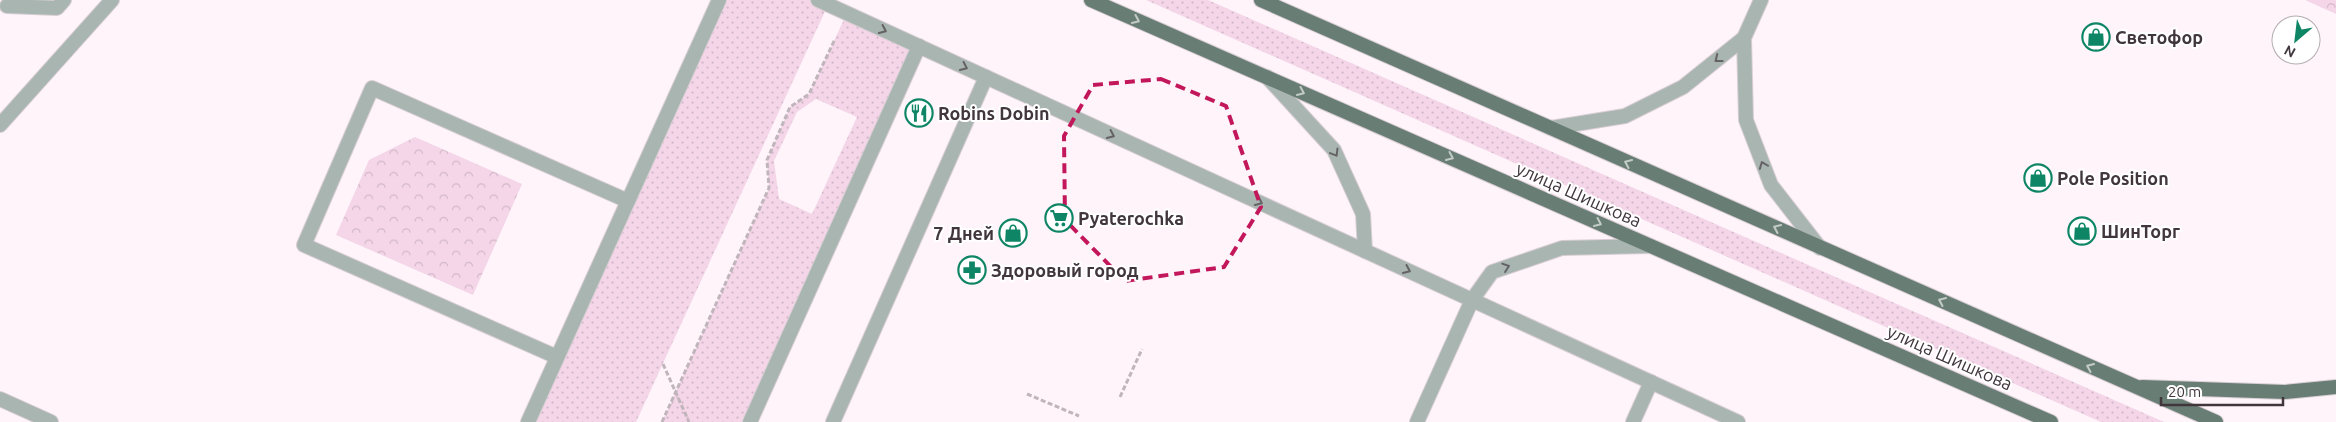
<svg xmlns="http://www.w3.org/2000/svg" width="2336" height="422" font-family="Ubuntu,sans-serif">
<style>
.grass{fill:url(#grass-dots);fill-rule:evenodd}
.forest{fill:url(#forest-crowns)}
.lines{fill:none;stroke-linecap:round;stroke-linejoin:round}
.service-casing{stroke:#d8ced4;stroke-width:16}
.minor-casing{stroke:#d8ced4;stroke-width:16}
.primary-casing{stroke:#d8ced4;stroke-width:16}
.path{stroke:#bfb5bb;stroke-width:3;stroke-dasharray:5 2.5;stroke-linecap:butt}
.service{stroke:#a9b5b0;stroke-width:14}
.minor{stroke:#a9b5b0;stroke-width:14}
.primary{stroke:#687d74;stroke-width:14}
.oneway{stroke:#c3cbc7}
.oneway2{stroke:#656265}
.marked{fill:none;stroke:#c2185b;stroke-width:4;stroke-dasharray:10 6;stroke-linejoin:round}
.labels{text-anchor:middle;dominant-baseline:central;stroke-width:4;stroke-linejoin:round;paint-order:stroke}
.poi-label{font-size:18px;font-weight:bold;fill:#40363c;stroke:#fff;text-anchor:start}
.street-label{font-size:18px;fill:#40363c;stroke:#fff}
</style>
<defs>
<pattern id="grass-dots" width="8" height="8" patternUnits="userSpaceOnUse" patternTransform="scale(1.25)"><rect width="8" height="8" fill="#f4d6e8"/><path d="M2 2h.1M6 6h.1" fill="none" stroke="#d2b8c8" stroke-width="1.8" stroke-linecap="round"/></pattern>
<pattern id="forest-crowns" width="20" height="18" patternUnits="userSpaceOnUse" patternTransform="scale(1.25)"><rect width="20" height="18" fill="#f4d6e8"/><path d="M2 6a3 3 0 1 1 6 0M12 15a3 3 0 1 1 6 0" fill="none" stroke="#d2b8c8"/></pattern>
</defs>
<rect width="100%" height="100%" fill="#fef4fa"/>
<g class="grass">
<polygon points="719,0 818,0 828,5 636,422 528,422"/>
<polygon points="1146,0 1208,0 2164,422 2101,422"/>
<path d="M847 13 919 46 750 422H662L769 188 767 160 790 107 809 94ZM816 99 857 117 812 214 779 199 774 161 797 112Z"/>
</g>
<g class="forest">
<polygon points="2305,0 2336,0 2336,14"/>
<polygon points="415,137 522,184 473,295 336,235 369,160"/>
</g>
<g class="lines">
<g class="service-casing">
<g id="service">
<polyline points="818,0 1738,422"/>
<polyline points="7,6 57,8 64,0"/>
<polyline points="1267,77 1334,150 1363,214 1365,251"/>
<polyline points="0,125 112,0"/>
<polyline points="557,357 304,245 372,88 628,201"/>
<polyline points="0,399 51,422"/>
<polyline points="528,422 719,0"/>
<polyline points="750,422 919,46"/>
<polyline points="833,422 986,77"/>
<polyline points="1417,422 1472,300 1492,272 1562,248 1650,246"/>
<polyline points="1633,422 1651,382"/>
</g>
</g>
<g class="minor-casing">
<g id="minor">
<polyline points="1744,38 1761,0"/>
<polyline points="1551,128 1625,116 1683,87 1744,38 1746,120 1771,185 1820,248"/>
</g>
</g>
<g class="primary-casing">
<g id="primary">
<polyline points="1091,0 2051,422"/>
<polyline points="1261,0 2216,422"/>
<polyline points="2142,387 2285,392 2336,387"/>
</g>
</g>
<g class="path">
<polyline points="663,364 689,422"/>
<polyline points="1027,394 1079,416"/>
<polyline points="1120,397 1142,349"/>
<polyline points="662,422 769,188 767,160 790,107 809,94 835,39"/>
</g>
<use href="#service" class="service"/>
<use href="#minor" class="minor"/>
<use href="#primary" class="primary"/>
</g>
<defs><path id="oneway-chevron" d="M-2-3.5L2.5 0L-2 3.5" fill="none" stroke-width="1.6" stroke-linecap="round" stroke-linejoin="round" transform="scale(1.25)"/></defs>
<g class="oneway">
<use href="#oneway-chevron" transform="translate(1136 20) rotate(24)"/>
<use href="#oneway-chevron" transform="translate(1301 92) rotate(24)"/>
<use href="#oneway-chevron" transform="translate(1450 157) rotate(24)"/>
<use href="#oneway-chevron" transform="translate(1628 163) rotate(-156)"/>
<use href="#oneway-chevron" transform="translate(1598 223) rotate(24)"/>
<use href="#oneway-chevron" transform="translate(1777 228) rotate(-156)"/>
<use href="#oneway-chevron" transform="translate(1942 301) rotate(-156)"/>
<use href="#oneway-chevron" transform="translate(2090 367) rotate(-156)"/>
</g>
<g class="oneway2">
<use href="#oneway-chevron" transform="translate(883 30) rotate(25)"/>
<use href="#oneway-chevron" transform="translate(1718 59) rotate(142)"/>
<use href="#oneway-chevron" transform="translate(964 67) rotate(25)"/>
<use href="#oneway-chevron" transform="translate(1111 135) rotate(25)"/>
<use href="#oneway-chevron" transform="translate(1335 153) rotate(59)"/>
<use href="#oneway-chevron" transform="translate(1763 165) rotate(-111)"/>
<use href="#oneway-chevron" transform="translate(1259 202) rotate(25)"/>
<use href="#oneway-chevron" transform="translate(1506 267) rotate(-19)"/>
<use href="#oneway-chevron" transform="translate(1407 270) rotate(24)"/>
</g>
<path class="marked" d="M1161 79 1226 106 1261 207 1224 267 1125 281 1065 220 1064 136 1093 85Z"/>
<defs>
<g id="shop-ring" transform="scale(1.4375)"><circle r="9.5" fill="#fff" stroke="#0e8565" stroke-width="1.5"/><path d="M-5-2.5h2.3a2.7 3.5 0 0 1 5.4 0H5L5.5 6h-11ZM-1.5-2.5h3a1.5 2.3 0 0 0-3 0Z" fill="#0e8565"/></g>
<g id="restaurant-ring" transform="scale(1.4375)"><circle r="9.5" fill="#fff" stroke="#0e8565" stroke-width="1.5"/><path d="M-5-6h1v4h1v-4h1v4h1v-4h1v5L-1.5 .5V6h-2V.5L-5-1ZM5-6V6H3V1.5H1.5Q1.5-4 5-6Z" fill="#0e8565"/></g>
<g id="supermarket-ring" transform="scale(1.4375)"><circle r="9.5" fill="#fff" stroke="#0e8565" stroke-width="1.5"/><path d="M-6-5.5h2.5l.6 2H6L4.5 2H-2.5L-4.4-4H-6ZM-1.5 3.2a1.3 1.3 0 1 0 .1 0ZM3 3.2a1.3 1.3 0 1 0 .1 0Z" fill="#0e8565"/></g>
<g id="pharmacy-ring" transform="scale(1.4375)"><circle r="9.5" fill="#fff" stroke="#0e8565" stroke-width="1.5"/><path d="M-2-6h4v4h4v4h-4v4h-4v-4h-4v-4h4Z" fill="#0e8565"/></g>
</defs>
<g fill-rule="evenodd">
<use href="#shop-ring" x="2096" y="37"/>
<use href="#restaurant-ring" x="919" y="113"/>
<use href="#shop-ring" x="2038" y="178"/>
<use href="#supermarket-ring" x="1059" y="218"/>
<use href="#shop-ring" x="2082" y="231"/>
<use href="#shop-ring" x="1013" y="233"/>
<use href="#pharmacy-ring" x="972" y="270"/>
</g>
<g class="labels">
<g class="poi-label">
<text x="2115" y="37">Светофор</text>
<text x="938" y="113">Robins Dobin</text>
<text x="2057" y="178">Pole Position</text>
<text x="1078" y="218">Pyaterochka</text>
<text x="2101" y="231">ШинТорг</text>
<text x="994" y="233" text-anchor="end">7 Дней</text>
<text x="991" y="270">Здоровый город</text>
</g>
<g class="street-label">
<text transform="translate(1579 194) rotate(24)">улица Шишкова</text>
<text transform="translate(1950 357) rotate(24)">улица Шишкова</text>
</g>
</g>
<g transform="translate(2296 40) rotate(208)"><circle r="24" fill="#ffffff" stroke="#b3afb1"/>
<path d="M0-4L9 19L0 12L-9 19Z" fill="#0e8565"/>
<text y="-8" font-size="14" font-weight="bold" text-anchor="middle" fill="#40363c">N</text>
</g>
<path d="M2161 397v8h122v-8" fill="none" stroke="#40363c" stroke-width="2.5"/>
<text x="2168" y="397" font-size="15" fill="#40363c" stroke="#ffffff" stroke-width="4" paint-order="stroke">20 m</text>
</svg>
